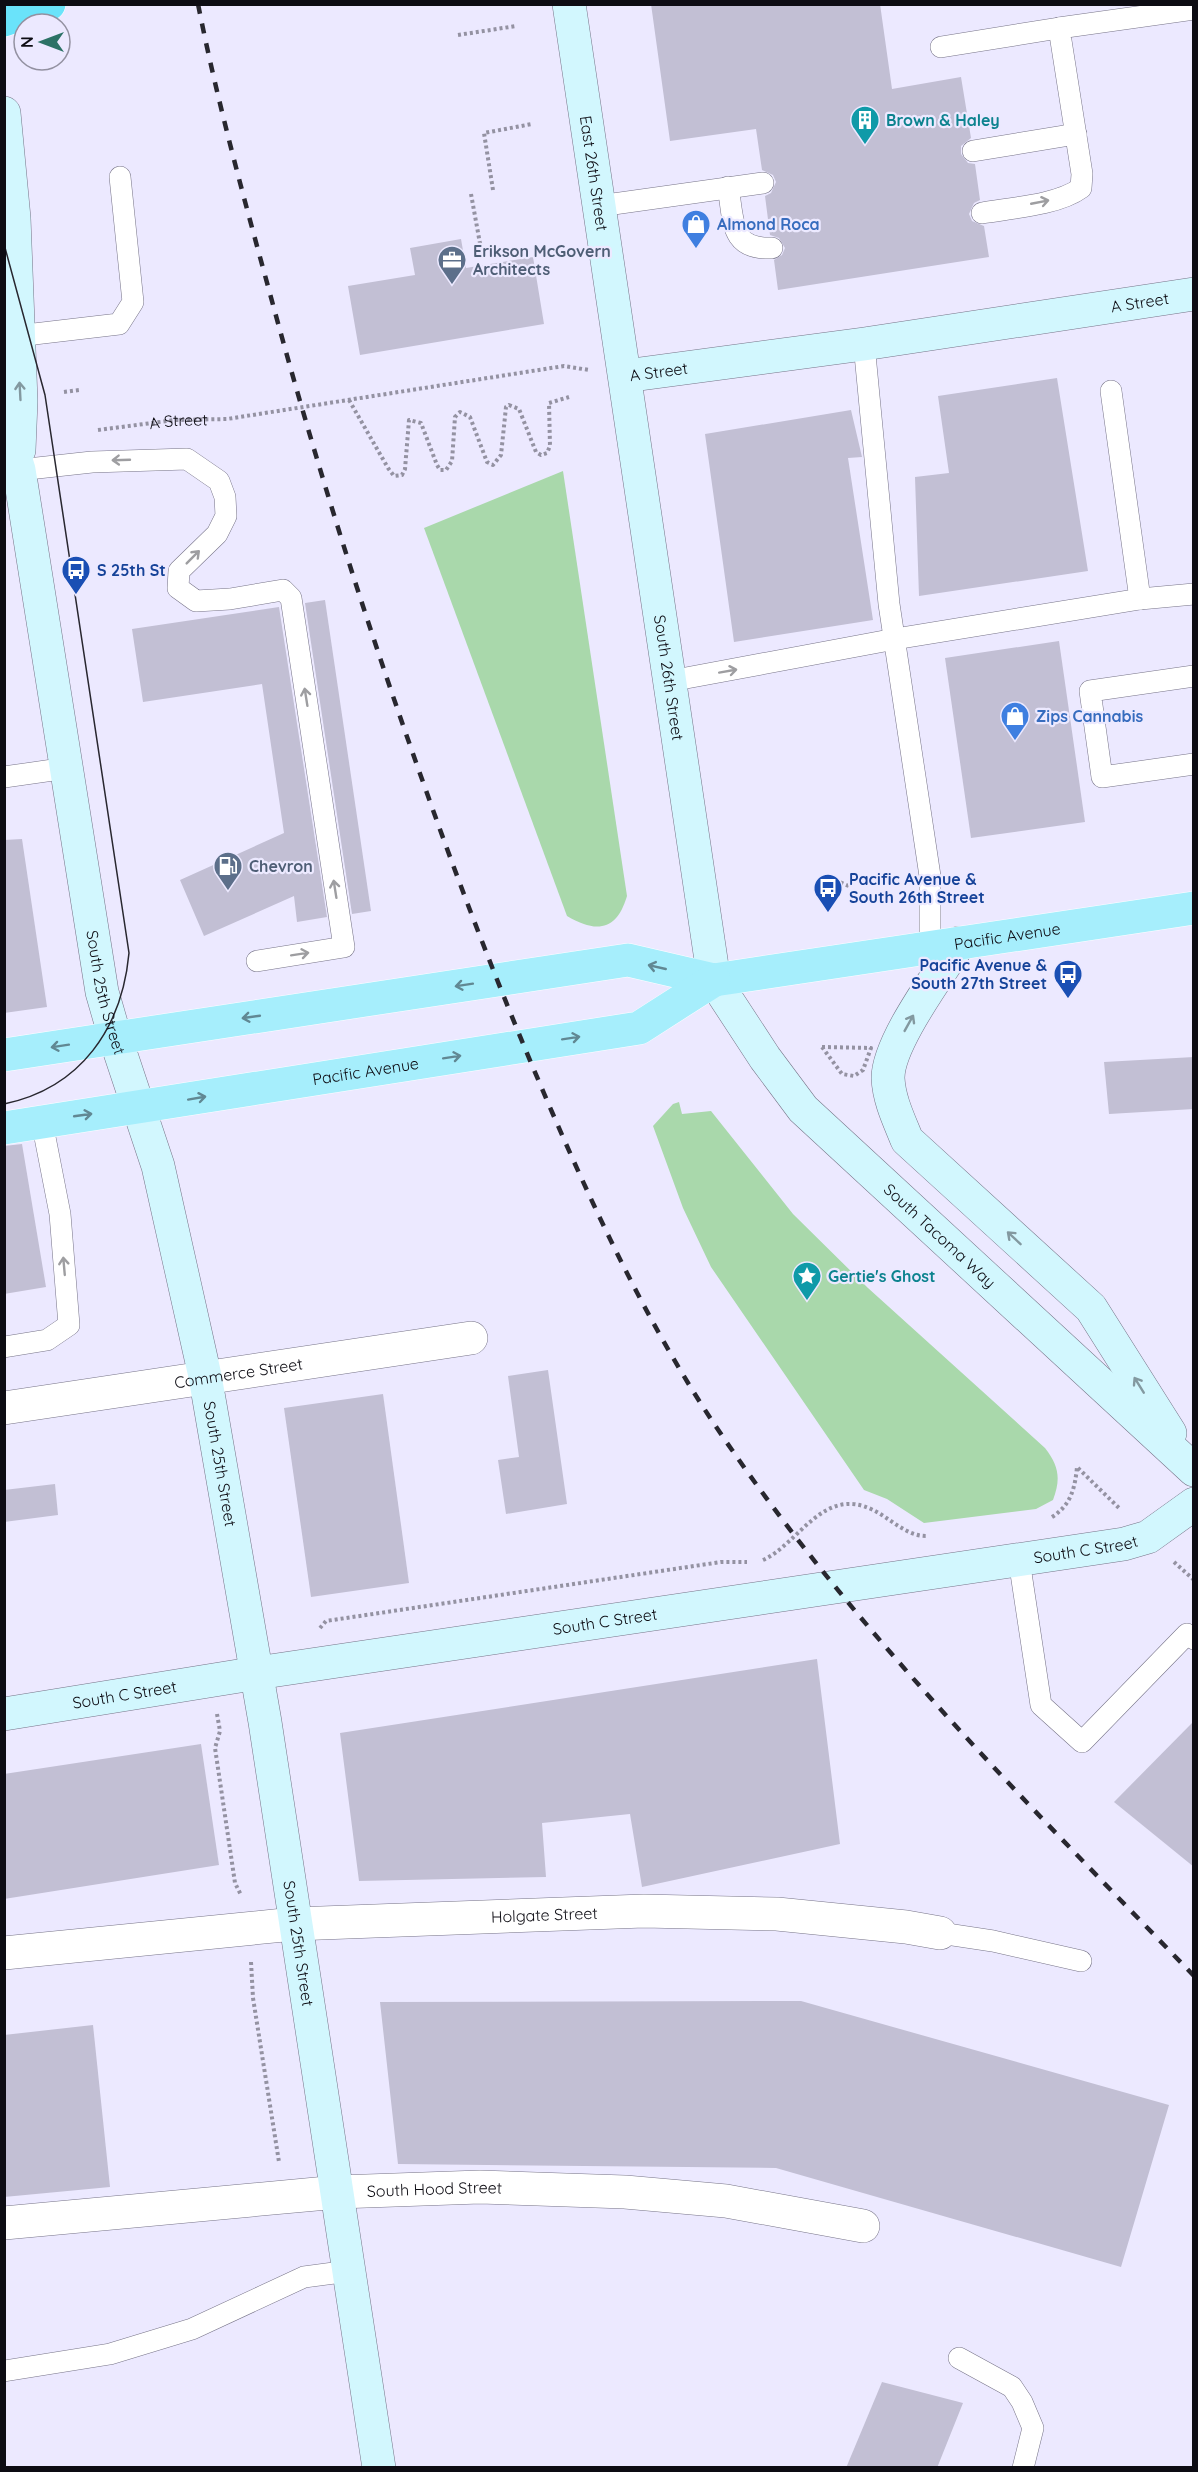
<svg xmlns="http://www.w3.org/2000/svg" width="1198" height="2472" font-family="Quicksand,sans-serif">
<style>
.green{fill:#a9d8ab}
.building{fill:#c2bfd4}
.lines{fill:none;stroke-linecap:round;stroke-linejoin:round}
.lane-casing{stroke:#777488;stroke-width:22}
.street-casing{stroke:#777488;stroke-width:34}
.secondary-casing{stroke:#777488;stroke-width:34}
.primary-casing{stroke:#fff;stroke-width:34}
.highway-casing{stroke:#fff;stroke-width:34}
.path{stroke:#9492a2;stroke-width:4;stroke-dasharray:3 3;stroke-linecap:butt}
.lane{stroke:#fff;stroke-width:21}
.street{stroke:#fff;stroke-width:33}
.secondary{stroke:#d2f7fe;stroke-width:33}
.primary{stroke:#a6eefc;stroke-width:33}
.highway{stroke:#6ae3fa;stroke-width:33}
.tram{stroke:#28272f;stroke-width:1.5}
.rail{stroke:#28272f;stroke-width:4.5;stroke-dasharray:10 10;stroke-linecap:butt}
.oneway{stroke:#9e9ea1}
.oneway2{stroke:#8399a0}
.oneway3{stroke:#618893}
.labels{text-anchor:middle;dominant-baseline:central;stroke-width:4.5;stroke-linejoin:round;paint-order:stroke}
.culture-label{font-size:16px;font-weight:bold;fill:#0d838f;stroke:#ece9ff;text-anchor:start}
.street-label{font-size:16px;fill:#0d0c13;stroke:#ece9ff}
.shop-label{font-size:16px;font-weight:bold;fill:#366cbe;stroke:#ece9ff;text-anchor:start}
.service-label{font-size:16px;font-weight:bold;fill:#4e5e75;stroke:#ece9ff;text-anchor:start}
.transit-label{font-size:16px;font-weight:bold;fill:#164399;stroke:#ece9ff;text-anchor:start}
</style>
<rect width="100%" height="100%" fill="#ece9ff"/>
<g class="green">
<path d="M563 471 627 896C617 930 597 934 567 916L424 528Z"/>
<path d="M679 1102 682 1114 711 1111 793 1214 868 1288 1045 1448C1059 1466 1061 1479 1053 1500L1036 1509 924 1523 887 1499 864 1490 711 1267 683 1208 653 1126 673 1104Z"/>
</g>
<g class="building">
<polygon points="651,4 880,4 892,89 961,77 971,138 961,146 961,154 968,163 975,164 980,200 974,203 969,214 972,221 984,226 989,257 778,290 774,260 782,255 785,248 779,238 770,235 765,196 771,193 776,182 773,175 762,170 756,129 670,141"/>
<polygon points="461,239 466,268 533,257 544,324 360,355 348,286 415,275 410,248"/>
<polygon points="1057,378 1088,571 919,596 915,477 949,473 938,396"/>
<polygon points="851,410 862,457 848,458 873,620 734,642 705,434"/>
<polygon points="325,600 371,911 352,914 305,603"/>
<polygon points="279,607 327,917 297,922 294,896 204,936 180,880 284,833 262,684 143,702 132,629"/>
<polygon points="1059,641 1085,822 971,838 945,658"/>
<polygon points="22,839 47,1007 4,1013 4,840"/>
<polygon points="1194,1057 1194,1109 1109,1114 1104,1062"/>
<polygon points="22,1144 46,1287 4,1294 4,1146"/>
<polygon points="548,1370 567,1504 506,1514 498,1460 519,1457 508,1376"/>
<polygon points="383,1394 409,1583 311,1597 284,1408"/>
<polygon points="55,1484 58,1515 4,1522 4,1490"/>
<polygon points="817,1659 840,1844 642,1887 630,1814 542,1823 546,1877 359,1881 340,1733"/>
<polygon points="1194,1721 1194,1867 1114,1802"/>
<polygon points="201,1744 219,1865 4,1899 4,1774"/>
<polygon points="801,2001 1169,2105 1121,2267 776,2168 398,2164 380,2002"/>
<polygon points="93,2025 110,2187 4,2197 4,2035"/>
<polygon points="882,2382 963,2403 937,2468 846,2468"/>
</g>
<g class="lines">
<g class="lane-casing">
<g id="lane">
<polyline points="941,47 1059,28"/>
<polyline points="973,151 1076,134"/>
<path d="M728 187C734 220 729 250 772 248"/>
<polyline points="599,206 763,183"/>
<path d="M982 213C1011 208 1058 205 1081 188L1082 174 1059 28 1194 9"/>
<polyline points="17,336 119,324 133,302 120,177"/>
<polyline points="864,344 889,604 930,876 930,947"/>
<polyline points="1111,391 1140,599"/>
<polyline points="19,470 92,462 187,459 219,481 225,497 226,516 217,534 179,571 178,588 196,601 230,599 283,590 291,598 344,947 257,961"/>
<polyline points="1194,676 1090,691 1102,777 1194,764"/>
<polyline points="670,681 895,639 1140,599 1194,594"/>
<polyline points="4,777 67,768"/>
<polyline points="4,1347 47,1340 69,1325 60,1214 42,1122"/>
<polyline points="1019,1560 1041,1705 1082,1742 1187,1634 1194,1639"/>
<polyline points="940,1933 993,1941 1081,1961"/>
<polyline points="959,2358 1012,2387 1022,2402 1033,2428 1023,2468"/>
<polyline points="4,2371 110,2354 192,2329 304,2277 349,2271"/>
</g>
</g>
<g class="street-casing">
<g id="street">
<path id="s2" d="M4 1408 471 1338"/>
<path id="s3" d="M4 1953 294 1924 644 1911 777 1914 906 1927 940 1933"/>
<path id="s4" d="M4 2223 338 2192 480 2187 625 2192 726 2201 863 2226"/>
</g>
</g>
<g class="secondary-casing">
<g id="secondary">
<path id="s5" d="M569 4 714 980 765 1058 803 1109 1194 1470"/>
<polyline points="4,113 14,218 21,401 19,450"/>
<path id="s6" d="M625 376 864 344 1194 294"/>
<path id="s7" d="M4 422 19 470 102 992 115 1037 158 1166 205 1376 265 1722 379 2468"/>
<path d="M959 943C940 974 888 1042 888 1078 889 1100 899 1120 907 1140L1091 1308 1170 1433"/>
<path id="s8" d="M4 1714 257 1673 1124 1544 1148 1537 1194 1504"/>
</g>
</g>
<g class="primary-casing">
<g id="primary">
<path id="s9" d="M4 1055 628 960 714 980 1194 908"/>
<path id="s10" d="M4 1128 639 1028 714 980"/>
</g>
</g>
<g class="highway-casing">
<polyline id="highway" points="4,20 49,4"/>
</g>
<g class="path">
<polyline points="458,35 516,26"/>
<polyline points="493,190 484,133 532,124"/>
<polyline points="471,194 481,249"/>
<polyline points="64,392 79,390"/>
<polyline points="349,400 388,468 394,476 402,475 405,469 409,420 421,423 437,465 440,470 446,470 452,461 455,417 460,412 470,417 487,462 493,465 501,455 506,407 509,405 519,409 536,452 541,455 547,453 550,446 549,403 569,397"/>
<path id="s1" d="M98 430 175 420 227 419 564 366 589 370"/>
<polyline points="835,880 851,887"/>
<polygon points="822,1047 871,1048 863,1070 854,1076 842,1074"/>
<polyline points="1078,1468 1119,1508"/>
<path d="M1052 1517C1071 1505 1075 1488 1077 1467"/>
<path d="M763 1560C799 1544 823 1485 873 1510 890 1518 906 1536 926 1536"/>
<polyline points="1174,1562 1194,1580"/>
<polyline points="320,1628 326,1621 721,1562 747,1562"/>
<polyline points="217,1714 220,1731 215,1748 235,1883 241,1895"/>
<polyline points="251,1962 253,1998 279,2162"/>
</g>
<use href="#lane" class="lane"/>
<use href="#street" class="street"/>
<use href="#secondary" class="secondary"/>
<use href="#primary" class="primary"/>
<use href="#highway" class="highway"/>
<path class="tram" d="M4 244 45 395 129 953C122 1028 81 1088 4 1104"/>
<path class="rail" d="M198 4C217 100 243 195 269 290 315 461 368 629 428 796 466 903 507 1008 552 1112 603 1229 658 1345 732 1450 865 1642 1032 1808 1194 1976"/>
</g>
<defs><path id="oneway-shaft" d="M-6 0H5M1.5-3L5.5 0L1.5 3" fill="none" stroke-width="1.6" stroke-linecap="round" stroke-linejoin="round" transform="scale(1.5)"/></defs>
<g class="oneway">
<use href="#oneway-shaft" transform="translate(1040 202) rotate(-11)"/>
<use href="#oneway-shaft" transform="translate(121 460) rotate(178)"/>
<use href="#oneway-shaft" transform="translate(193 557) rotate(-45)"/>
<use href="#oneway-shaft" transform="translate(728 671) rotate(-10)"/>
<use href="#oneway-shaft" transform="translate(306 697) rotate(-99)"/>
<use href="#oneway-shaft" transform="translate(335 889) rotate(-99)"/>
<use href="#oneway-shaft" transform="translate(300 954) rotate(-9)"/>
<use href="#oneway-shaft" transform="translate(64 1266) rotate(-95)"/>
</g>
<g class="oneway2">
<use href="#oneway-shaft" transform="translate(20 391) rotate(-93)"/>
<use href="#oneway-shaft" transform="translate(909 1023) rotate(-61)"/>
<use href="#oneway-shaft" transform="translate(1014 1238) rotate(-137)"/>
<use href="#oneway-shaft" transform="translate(1139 1385) rotate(-122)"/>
</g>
<g class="oneway3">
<use href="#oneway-shaft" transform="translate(657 967) rotate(-167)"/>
<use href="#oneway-shaft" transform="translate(464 985) rotate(171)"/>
<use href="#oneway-shaft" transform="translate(251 1017) rotate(172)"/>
<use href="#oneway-shaft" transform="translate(571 1038) rotate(-9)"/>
<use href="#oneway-shaft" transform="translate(60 1046) rotate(171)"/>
<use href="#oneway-shaft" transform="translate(452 1057) rotate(-9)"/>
<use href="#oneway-shaft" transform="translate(197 1098) rotate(-10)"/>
<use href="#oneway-shaft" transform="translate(83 1115) rotate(-8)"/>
</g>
<defs>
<g id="building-pin" transform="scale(1.5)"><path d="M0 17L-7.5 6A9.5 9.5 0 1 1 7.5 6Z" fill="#0f9aa8" stroke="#ece9ff"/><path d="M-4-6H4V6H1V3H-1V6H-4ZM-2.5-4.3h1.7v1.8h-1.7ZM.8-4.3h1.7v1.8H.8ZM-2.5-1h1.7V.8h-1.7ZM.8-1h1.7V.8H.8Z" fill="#fff"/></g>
<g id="shop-pin" transform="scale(1.5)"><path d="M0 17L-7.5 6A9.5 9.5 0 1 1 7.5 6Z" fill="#3f7fe0" stroke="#ece9ff"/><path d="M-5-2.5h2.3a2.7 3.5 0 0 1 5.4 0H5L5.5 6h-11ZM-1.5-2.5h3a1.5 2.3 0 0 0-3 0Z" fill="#fff"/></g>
<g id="office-pin" transform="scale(1.5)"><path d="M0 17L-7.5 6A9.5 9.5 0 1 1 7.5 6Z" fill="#5c6f8a" stroke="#ece9ff"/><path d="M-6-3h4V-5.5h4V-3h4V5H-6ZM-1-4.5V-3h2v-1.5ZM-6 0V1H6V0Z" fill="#fff"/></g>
<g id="bus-pin" transform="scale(1.5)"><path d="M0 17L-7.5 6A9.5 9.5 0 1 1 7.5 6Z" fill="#1a4fb4" stroke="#ece9ff"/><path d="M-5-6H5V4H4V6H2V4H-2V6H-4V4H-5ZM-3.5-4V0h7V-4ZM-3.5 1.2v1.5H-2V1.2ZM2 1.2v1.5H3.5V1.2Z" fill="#fff"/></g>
<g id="fuel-pin" transform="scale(1.5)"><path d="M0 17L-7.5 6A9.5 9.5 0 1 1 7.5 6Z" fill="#5c6f8a" stroke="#ece9ff"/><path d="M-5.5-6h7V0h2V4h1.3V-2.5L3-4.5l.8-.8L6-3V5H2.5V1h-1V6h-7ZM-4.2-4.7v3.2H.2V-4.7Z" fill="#fff"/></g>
<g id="sight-pin" transform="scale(1.5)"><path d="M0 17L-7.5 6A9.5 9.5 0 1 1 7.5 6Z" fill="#0f9aa8" stroke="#ece9ff"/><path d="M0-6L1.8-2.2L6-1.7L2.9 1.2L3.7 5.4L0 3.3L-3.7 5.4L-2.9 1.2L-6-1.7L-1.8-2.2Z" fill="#fff"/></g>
</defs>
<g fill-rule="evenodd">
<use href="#building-pin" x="865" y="120"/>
<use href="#shop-pin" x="696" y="224"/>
<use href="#office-pin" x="452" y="260"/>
<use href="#bus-pin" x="76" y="570"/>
<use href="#shop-pin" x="1015" y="716"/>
<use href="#fuel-pin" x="228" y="866"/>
<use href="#bus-pin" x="828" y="888"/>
<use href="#bus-pin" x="1068" y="974"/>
<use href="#sight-pin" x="807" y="1276"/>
</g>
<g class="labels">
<g class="culture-label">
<text x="886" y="120">Brown &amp; Haley</text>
<text x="828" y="1276">Gertie's Ghost</text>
</g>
<g class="street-label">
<text stroke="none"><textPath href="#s5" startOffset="171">East 26th Street</textPath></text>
<text stroke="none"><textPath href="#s6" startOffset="520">A Street</textPath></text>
<text stroke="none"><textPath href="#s6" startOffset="34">A Street</textPath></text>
<text stroke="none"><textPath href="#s1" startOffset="81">A Street</textPath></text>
<text stroke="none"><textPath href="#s5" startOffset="681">South 26th Street</textPath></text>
<text stroke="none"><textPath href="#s9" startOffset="1016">Pacific Avenue</textPath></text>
<text stroke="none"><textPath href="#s7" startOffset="580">South 25th Street</textPath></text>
<text stroke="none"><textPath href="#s10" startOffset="366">Pacific Avenue</textPath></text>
<text stroke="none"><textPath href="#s5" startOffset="1330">South Tacoma Way</textPath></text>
<text stroke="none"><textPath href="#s2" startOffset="237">Commerce Street</textPath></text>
<text stroke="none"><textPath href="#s7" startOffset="1066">South 25th Street</textPath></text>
<text stroke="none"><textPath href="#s8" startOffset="1094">South C Street</textPath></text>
<text stroke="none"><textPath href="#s8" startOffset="608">South C Street</textPath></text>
<text stroke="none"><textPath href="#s8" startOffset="122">South C Street</textPath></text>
<text stroke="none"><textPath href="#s3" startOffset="542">Holgate Street</textPath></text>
<text stroke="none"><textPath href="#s7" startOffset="1552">South 25th Street</textPath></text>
<text stroke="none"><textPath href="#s4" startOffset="432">South Hood Street</textPath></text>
</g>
<g class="shop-label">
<text x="717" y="224">Almond Roca</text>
<text x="1036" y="716">Zips Cannabis</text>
</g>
<g class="service-label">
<text x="473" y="251">Erikson McGovern<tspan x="473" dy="18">Architects</tspan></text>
<text x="249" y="866">Chevron</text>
</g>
<g class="transit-label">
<text x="97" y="570">S 25th St</text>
<text x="849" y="879">Pacific Avenue &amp;<tspan x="849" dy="18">South 26th Street</tspan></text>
<text x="1047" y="965" text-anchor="end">Pacific Avenue &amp;<tspan x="1047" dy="18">South 27th Street</tspan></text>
</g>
</g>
<rect width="1198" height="2472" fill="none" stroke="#0d0c13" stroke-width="12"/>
<g transform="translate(42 42) rotate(270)"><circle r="28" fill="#ece9ff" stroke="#9391a1" stroke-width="1.5"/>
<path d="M0-4.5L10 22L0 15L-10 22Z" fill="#2c7266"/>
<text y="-9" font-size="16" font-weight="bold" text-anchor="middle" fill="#0d0c13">N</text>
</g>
</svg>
